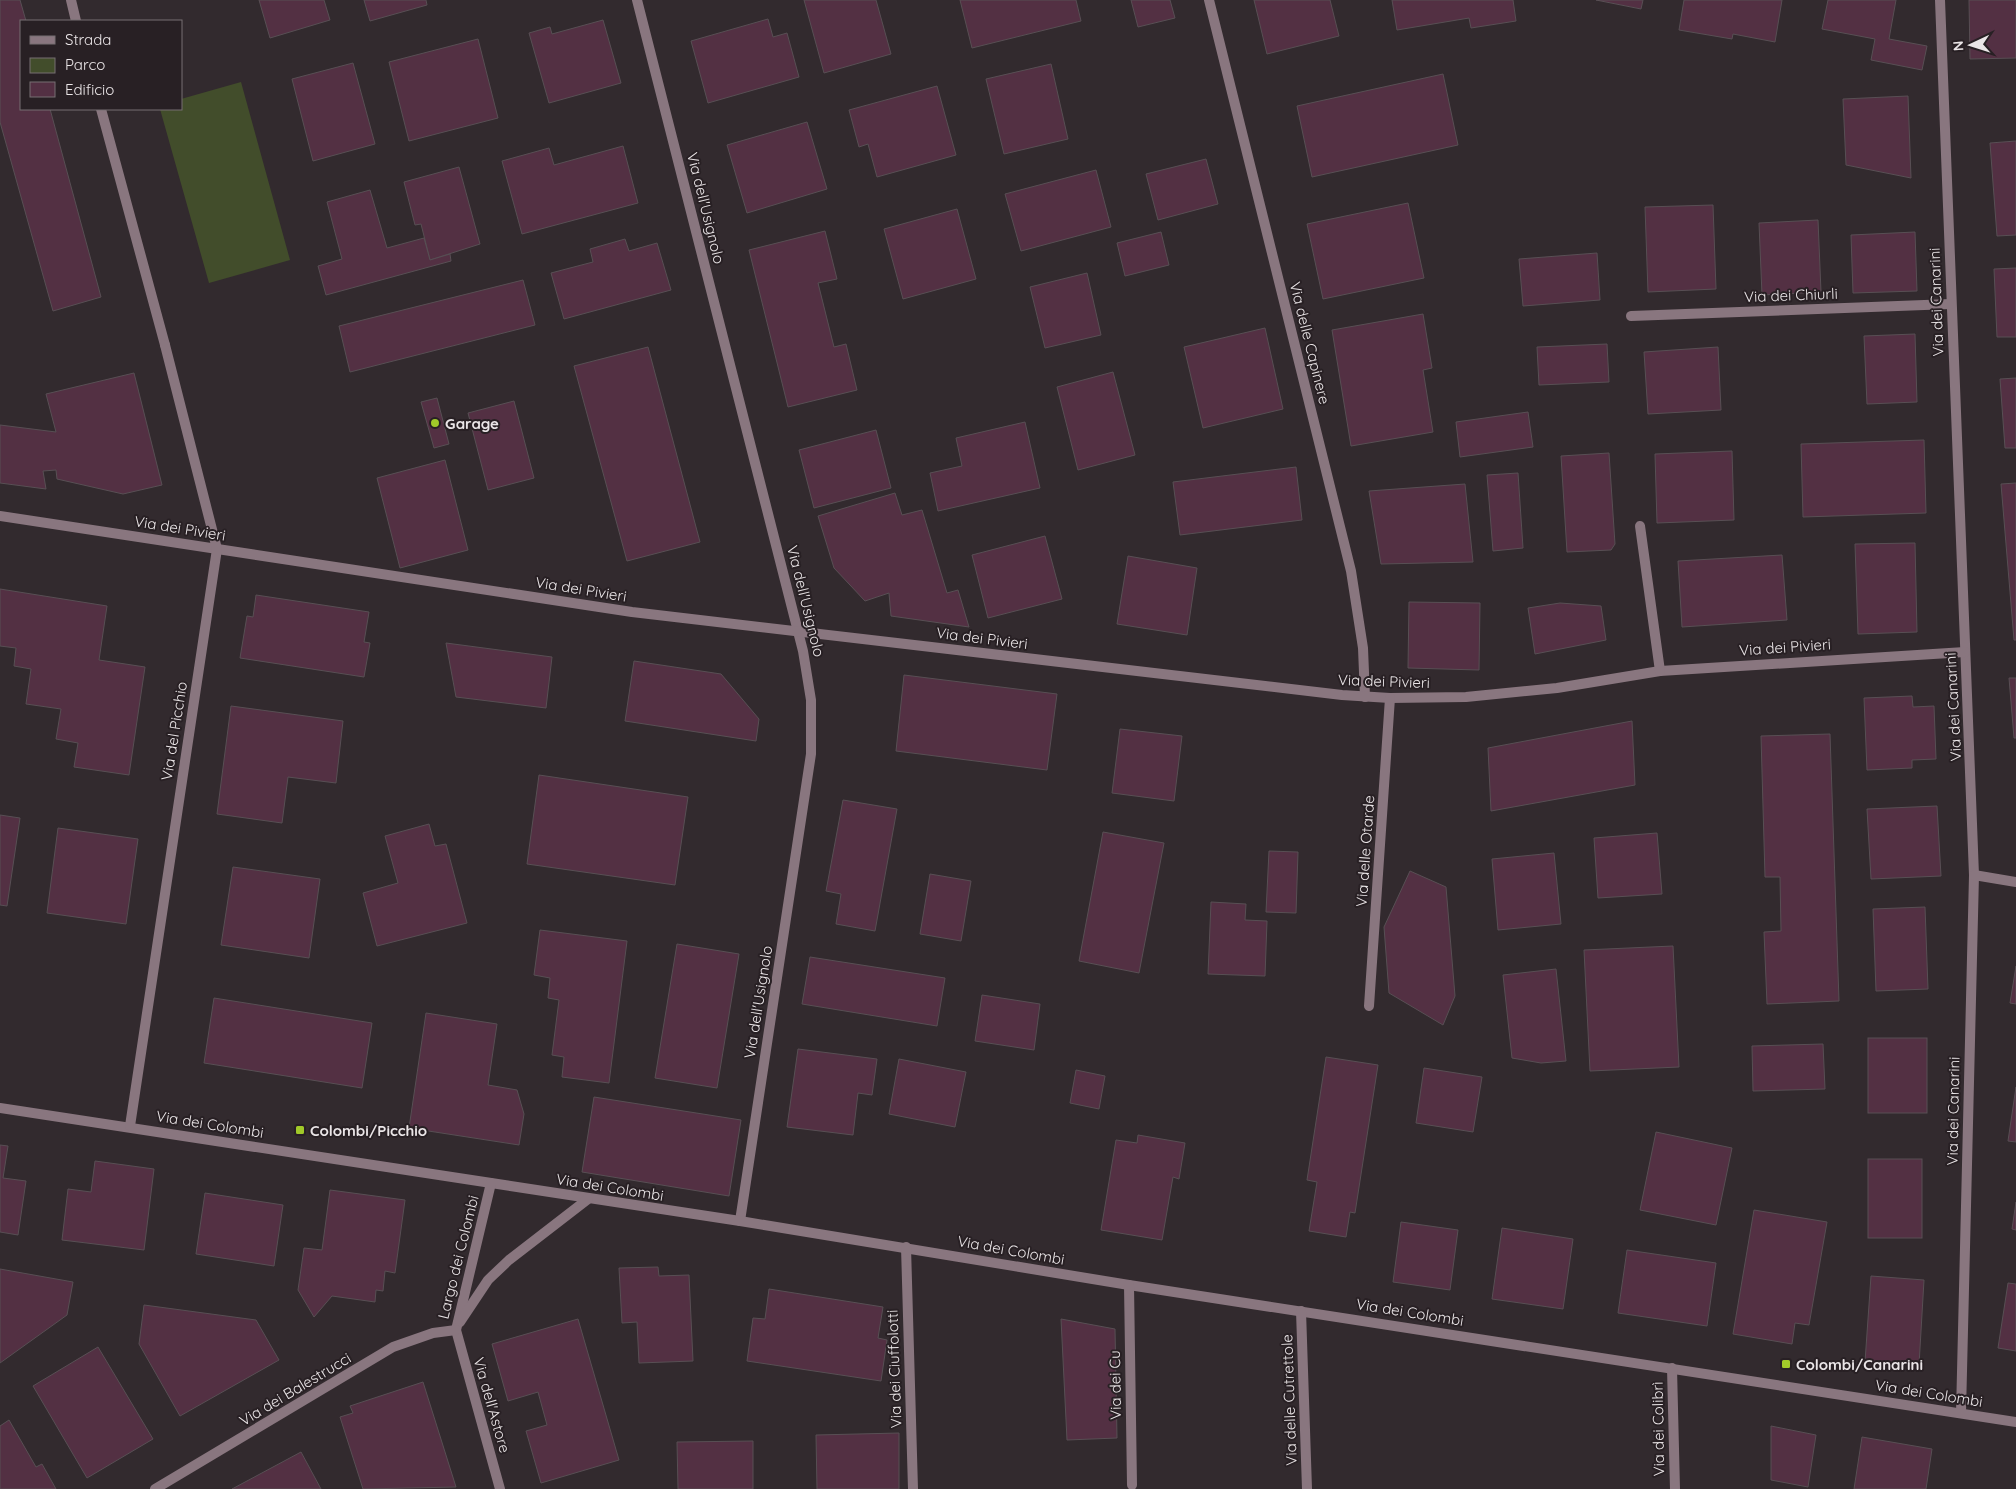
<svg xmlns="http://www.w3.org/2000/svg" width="2016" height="1489" font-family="Quicksand,sans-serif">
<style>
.green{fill:#424d2b}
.building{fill:#533043;stroke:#584f54}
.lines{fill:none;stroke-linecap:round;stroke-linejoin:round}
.service{stroke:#89767f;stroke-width:10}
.minor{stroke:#89767f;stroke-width:10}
.poi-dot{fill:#a1c929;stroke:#282024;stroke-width:2}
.labels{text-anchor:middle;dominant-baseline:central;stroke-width:4;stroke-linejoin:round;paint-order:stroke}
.street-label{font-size:15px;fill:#eae5e7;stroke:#282024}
.poi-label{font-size:15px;font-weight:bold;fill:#eae5e7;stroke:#282024;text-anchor:start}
</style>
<rect width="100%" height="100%" fill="#322a2e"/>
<polygon class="green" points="241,82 290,260 209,283 160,109 181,109 181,99"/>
<g class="building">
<polygon points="0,0 20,0 26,21 21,21 21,109 50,109 101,297 53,311 0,122"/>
<polygon points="259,0 324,0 330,20 270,38"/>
<polygon points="364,0 426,0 427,5 370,21"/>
<polygon points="804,0 876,0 891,54 824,73"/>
<polygon points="960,0 1076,0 1081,21 972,48"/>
<polygon points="1131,0 1170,0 1175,18 1138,27"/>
<polygon points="1254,0 1330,0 1339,36 1267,54"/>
<polygon points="1392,0 1513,0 1516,21 1471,28 1469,18 1397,30"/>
<polygon points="1596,0 1643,0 1641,9"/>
<polygon points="1684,0 1782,0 1775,42 1733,34 1732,39 1679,30"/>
<polygon points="1828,0 1896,0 1889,39 1927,46 1922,70 1871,60 1875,39 1822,29"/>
<polygon points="1969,0 2016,0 2016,58 1970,59"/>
<polygon points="768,19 773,37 787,33 799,77 708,103 691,41"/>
<polygon points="603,20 621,83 549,103 529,33 550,27 552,34"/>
<polygon points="478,39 498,118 409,141 389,62"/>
<polygon points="353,63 375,144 313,161 292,79"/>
<polygon points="1051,64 1068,139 1004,154 986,79"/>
<polygon points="1443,74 1458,145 1312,177 1297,106"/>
<polygon points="937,86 956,155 877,177 868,144 859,147 849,110"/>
<polygon points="1908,96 1911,178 1846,165 1843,99"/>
<polygon points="807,122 827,189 747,213 727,145"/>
<polygon points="2016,141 2016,235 1997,236 1990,143"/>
<polygon points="623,146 638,203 522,234 502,161 549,148 554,165"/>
<polygon points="1206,159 1218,204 1158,220 1146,174"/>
<polygon points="459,167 480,244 430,260 421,224 415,225 404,182"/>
<polygon points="1096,170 1111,227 1021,251 1005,194"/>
<polygon points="370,190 387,248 424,238 430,260 450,254 451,261 326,295 318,266 342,259 327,202"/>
<polygon points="1408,203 1424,278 1323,299 1307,224"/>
<polygon points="1713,205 1716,289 1648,292 1645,207"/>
<polygon points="957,209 976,279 903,299 884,229"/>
<polygon points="1818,220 1821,292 1762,295 1759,223"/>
<polygon points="825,231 837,279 818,283 834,347 846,344 857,390 788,407 749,250"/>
<polygon points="1161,232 1169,265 1125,276 1117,243"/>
<polygon points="1915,232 1917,291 1853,293 1851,235"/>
<polygon points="625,239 629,251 657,243 671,290 564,319 551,273 593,262 590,249"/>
<polygon points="1597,253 1600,300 1523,306 1519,259"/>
<polygon points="2016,268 2016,337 1997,337 1994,269"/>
<polygon points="1087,273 1101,335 1045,348 1030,287"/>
<polygon points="523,280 535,325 350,372 339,326"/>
<polygon points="1423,314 1432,368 1423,370 1433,432 1351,446 1332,330"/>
<polygon points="1265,328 1283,409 1203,428 1184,347"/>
<polygon points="1915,334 1917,402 1867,404 1864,336"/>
<polygon points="1607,344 1609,382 1539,385 1537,347"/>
<polygon points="648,347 700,542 627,561 574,366"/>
<polygon points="1718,347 1721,410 1648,414 1644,352"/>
<polygon points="1113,372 1135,455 1078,470 1057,387"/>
<polygon points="134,373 162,485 123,494 57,479 56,470 43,471 46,489 0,483 0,425 56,432 46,394"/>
<polygon points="2016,378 2016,448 2005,448 2000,379"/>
<polygon points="437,398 449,444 434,448 421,402"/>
<polygon points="514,401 534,478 488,490 468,413"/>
<polygon points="1528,412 1533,447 1460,457 1456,422"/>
<polygon points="1025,422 1040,488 938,511 930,473 962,466 956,438"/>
<polygon points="876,430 891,488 814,508 799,450"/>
<polygon points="1924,440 1926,513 1803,517 1801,444"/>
<polygon points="1732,451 1734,520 1657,523 1655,454"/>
<polygon points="1609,453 1615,544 1611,550 1567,552 1561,456"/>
<polygon points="445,460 468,550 400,568 377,478"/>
<polygon points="1296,467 1302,520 1180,535 1173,482"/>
<polygon points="1518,473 1523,548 1493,551 1487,475"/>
<polygon points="2016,483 2016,640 2014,640 2001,484"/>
<polygon points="1465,484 1473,562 1381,564 1369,491"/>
<polygon points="895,493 902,515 922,510 947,593 958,590 969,627 891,616 889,593 865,601 834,568 818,516"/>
<polygon points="1045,536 1062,599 988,618 972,555"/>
<polygon points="1915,543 1917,632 1858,634 1855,544"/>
<polygon points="1782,555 1787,620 1682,627 1678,561"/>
<polygon points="1128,556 1197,568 1187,635 1117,624"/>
<polygon points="0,589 107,606 99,660 145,667 129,775 74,767 78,743 56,739 61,709 26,704 31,669 14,666 16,648 0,646"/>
<polygon points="256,595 369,612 364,642 370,643 364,677 240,658 247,616 253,617"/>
<polygon points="1409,602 1480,603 1479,670 1408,668"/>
<polygon points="1560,603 1601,606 1606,640 1535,654 1528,608"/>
<polygon points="446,643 552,657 546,708 456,697"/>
<polygon points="634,661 721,674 759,719 756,741 625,721"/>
<polygon points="904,675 1057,694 1047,770 896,751"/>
<polygon points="2009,678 2016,678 2016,738 2014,738"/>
<polygon points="1912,696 1913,707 1934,706 1936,759 1912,760 1912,768 1867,770 1864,698"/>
<polygon points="231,706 343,721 336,783 288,777 282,823 217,814"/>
<polygon points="1632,721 1635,785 1491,811 1488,748"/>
<polygon points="1120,729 1182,736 1174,801 1112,793"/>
<polygon points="1830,734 1839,1001 1767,1004 1764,932 1781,931 1780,877 1765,877 1761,736"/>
<polygon points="539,775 688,797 675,885 527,864"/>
<polygon points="843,800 897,809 875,931 836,924 841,894 826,891"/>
<polygon points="1937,806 1941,876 1871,879 1867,809"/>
<polygon points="0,815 20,818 7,906 0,905"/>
<polygon points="429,824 435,846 446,844 467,923 377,946 363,893 398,883 385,836"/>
<polygon points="58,828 138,839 126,924 47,913"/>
<polygon points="1103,832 1164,843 1139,973 1079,961"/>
<polygon points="1657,833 1662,894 1598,898 1594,838"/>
<polygon points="1269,851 1298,852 1296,913 1266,912"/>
<polygon points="1554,853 1561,924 1498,930 1492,859"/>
<polygon points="233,867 320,879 309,958 221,945"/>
<polygon points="1410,871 1446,887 1455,996 1443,1025 1389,993 1384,927"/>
<polygon points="930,874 971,881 961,941 920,934"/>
<polygon points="1211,902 1246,904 1245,920 1267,921 1265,976 1208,974"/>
<polygon points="1925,907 1928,989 1876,991 1873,909"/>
<polygon points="540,930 627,941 609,1083 562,1077 564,1057 552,1055 559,1000 548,998 550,978 534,975"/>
<polygon points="677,944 739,954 717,1088 655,1078"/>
<polygon points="1673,946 1679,1067 1590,1071 1584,950"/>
<polygon points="810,957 945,978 937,1026 802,1004"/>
<polygon points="2016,966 2016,1004 2010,1003"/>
<polygon points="1556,969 1566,1061 1541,1063 1512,1058 1503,975"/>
<polygon points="982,995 1040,1004 1034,1050 975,1041"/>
<polygon points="214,998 372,1023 362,1088 204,1063"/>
<polygon points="426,1013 497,1024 488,1085 517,1090 524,1114 519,1145 409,1128"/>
<rect x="1868" y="1038" width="59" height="75"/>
<polygon points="1823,1044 1825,1089 1753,1091 1752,1046"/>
<polygon points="798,1049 877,1059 872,1095 858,1093 853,1135 787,1127"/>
<polygon points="1326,1057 1378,1065 1355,1213 1350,1212 1346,1237 1309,1231 1317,1182 1307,1180"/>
<polygon points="899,1059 966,1072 955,1127 889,1114"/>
<polygon points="1424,1068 1482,1077 1473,1132 1416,1123"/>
<polygon points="1076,1070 1105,1076 1099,1109 1070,1103"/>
<polygon points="2016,1087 2016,1142 2008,1141"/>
<polygon points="594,1097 741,1120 729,1196 582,1172"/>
<polygon points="1656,1132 1732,1148 1716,1225 1640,1210"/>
<polygon points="1138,1135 1185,1143 1179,1179 1173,1177 1162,1240 1101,1230 1116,1140 1137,1143"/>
<polygon points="0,1145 8,1146 3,1178 26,1181 18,1235 0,1232"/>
<rect x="1868" y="1159" width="54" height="79"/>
<polygon points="95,1161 154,1169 144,1250 62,1240 68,1189 91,1192"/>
<polygon points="330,1190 405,1200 395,1273 385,1271 383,1291 376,1290 375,1302 332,1296 314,1317 298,1290 304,1248 322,1250"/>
<polygon points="205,1193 283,1205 274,1266 196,1254"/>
<polygon points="2016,1202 2016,1230 2012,1229"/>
<polygon points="1754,1210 1827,1222 1809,1325 1795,1323 1792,1344 1733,1334"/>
<polygon points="1401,1222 1458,1230 1450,1290 1393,1282"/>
<polygon points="1502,1228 1573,1239 1563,1309 1492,1299"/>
<polygon points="1627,1250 1716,1263 1707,1326 1618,1313"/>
<polygon points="658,1267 659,1276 689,1275 693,1361 639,1363 637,1322 622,1323 619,1268"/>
<polygon points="0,1269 73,1282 67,1315 0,1363"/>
<polygon points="1871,1276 1924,1280 1919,1365 1865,1362"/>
<polygon points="2008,1283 2016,1284 2016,1351 1998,1348"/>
<polygon points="769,1289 883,1307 878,1338 887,1340 881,1381 747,1361 753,1318 765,1319"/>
<polygon points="144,1305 256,1320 279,1360 180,1416 139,1344"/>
<polygon points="578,1319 619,1460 541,1483 526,1431 547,1425 538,1392 508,1401 492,1344"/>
<polygon points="1061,1319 1115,1329 1117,1438 1067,1440"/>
<polygon points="98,1347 153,1439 87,1478 33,1386"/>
<polygon points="423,1382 456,1487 363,1489 340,1417 353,1413 350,1406"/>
<polygon points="9,1420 36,1467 42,1464 56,1489 0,1489 0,1426"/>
<polygon points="1771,1426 1816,1435 1808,1487 1771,1480"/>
<polygon points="899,1433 899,1489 817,1489 816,1435"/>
<polygon points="1862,1437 1932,1449 1926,1489 1854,1489"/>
<polygon points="753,1441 753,1489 678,1489 677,1442"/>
<polygon points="301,1452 321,1489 232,1489"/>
</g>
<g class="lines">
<g class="service">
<polyline points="71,0 76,21"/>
<polyline points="101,109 165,345"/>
</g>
<g class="minor">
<polyline points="637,0 803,651 811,700 811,754 740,1221"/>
<polyline points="1209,0 1351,571 1363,648 1365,697"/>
<polyline points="1940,0 1974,875 1961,1413"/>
<polyline points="1631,316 1951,304"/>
<polyline points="0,516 632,612 1342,695 1390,698 1466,697 1557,688 1660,671 1965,652"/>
<polyline points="1640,526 1660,671"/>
<polyline points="1974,875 2016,882"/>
<polyline points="1369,1006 1390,698"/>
<polyline points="0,1108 740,1221 1129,1285 2016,1422"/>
<polyline points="130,1126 217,549 165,345"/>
<polyline points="491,1183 456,1330 500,1489"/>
<polyline points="906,1247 913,1489"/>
<polyline points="1129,1285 1132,1485"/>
<polyline points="1301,1311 1307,1489"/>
<polyline points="460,1322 488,1280 509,1260 588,1199"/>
<polyline points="1672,1368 1675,1489"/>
<polyline points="155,1489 393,1347 433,1333 456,1330"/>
</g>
</g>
<g class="poi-dot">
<circle cx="435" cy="423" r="5"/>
<rect x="295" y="1125" width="10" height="10" rx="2.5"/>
<rect x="1781" y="1359" width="10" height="10" rx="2.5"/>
</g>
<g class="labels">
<g class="street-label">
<text transform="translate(706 208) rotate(76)">Via dell'Usignolo</text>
<text transform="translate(1791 295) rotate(-2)">Via dei Chiurli</text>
<text transform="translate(1936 302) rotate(-92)">Via dei Canarini</text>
<text transform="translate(1310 343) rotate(76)">Via delle Capinere</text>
<text transform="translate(180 528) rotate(9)">Via dei Pivieri</text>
<text transform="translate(581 589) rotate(9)">Via dei Pivieri</text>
<text transform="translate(806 601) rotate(76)">Via dell'Usignolo</text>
<text transform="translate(982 638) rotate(7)">Via dei Pivieri</text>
<text transform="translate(1785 647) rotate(-4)">Via dei Pivieri</text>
<text transform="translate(1384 681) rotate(2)">Via dei Pivieri</text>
<text transform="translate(1953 707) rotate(-93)">Via dei Canarini</text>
<text transform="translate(174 731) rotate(-81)">Via del Picchio</text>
<text transform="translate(1365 851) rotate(-86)">Via delle Otarde</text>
<text transform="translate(758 1002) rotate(-81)">Via dell'Usignolo</text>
<text transform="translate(1953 1111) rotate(-89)">Via dei Canarini</text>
<text transform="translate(210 1124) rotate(9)">Via dei Colombi</text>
<text transform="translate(610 1187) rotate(9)">Via dei Colombi</text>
<text transform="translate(1011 1250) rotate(10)">Via dei Colombi</text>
<text transform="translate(458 1257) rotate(-76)">Largo dei Colombi</text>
<text transform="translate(1410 1312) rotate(9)">Via dei Colombi</text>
<text transform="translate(894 1369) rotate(-92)">Via dei Ciuffolotti</text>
<text transform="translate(1115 1385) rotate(-91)">Via dei Cu</text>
<text transform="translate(295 1389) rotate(-31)">Via dei Balestrucci</text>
<text transform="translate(1929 1393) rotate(9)">Via dei Colombi</text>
<text transform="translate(1289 1400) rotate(-92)">Via delle Cutrettole</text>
<text transform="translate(492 1405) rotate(74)">Via dell'Astore</text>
<text transform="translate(1658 1429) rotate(-91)">Via dei Colibrì</text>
</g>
<g class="poi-label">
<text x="445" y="423">Garage</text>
<text x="310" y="1130">Colombi/Picchio</text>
<text x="1796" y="1364">Colombi/Canarini</text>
</g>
</g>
<rect x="20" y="20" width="162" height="90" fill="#282024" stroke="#766f72"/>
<rect x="30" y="36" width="25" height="8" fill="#89767f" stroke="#766f72"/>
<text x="65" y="45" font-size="15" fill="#eae5e7">Strada</text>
<rect x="30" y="58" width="25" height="15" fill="#424d2b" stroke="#766f72"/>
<text x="65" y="70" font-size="15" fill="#eae5e7">Parco</text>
<rect x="30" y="82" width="25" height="15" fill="#533043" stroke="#766f72"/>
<text x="65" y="95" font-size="15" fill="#eae5e7">Edificio</text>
<g transform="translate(1971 45) rotate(266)" stroke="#282024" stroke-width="4" paint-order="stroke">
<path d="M0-4L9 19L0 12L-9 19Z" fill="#eae5e7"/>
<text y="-8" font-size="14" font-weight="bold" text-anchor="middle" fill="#eae5e7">N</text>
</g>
</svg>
